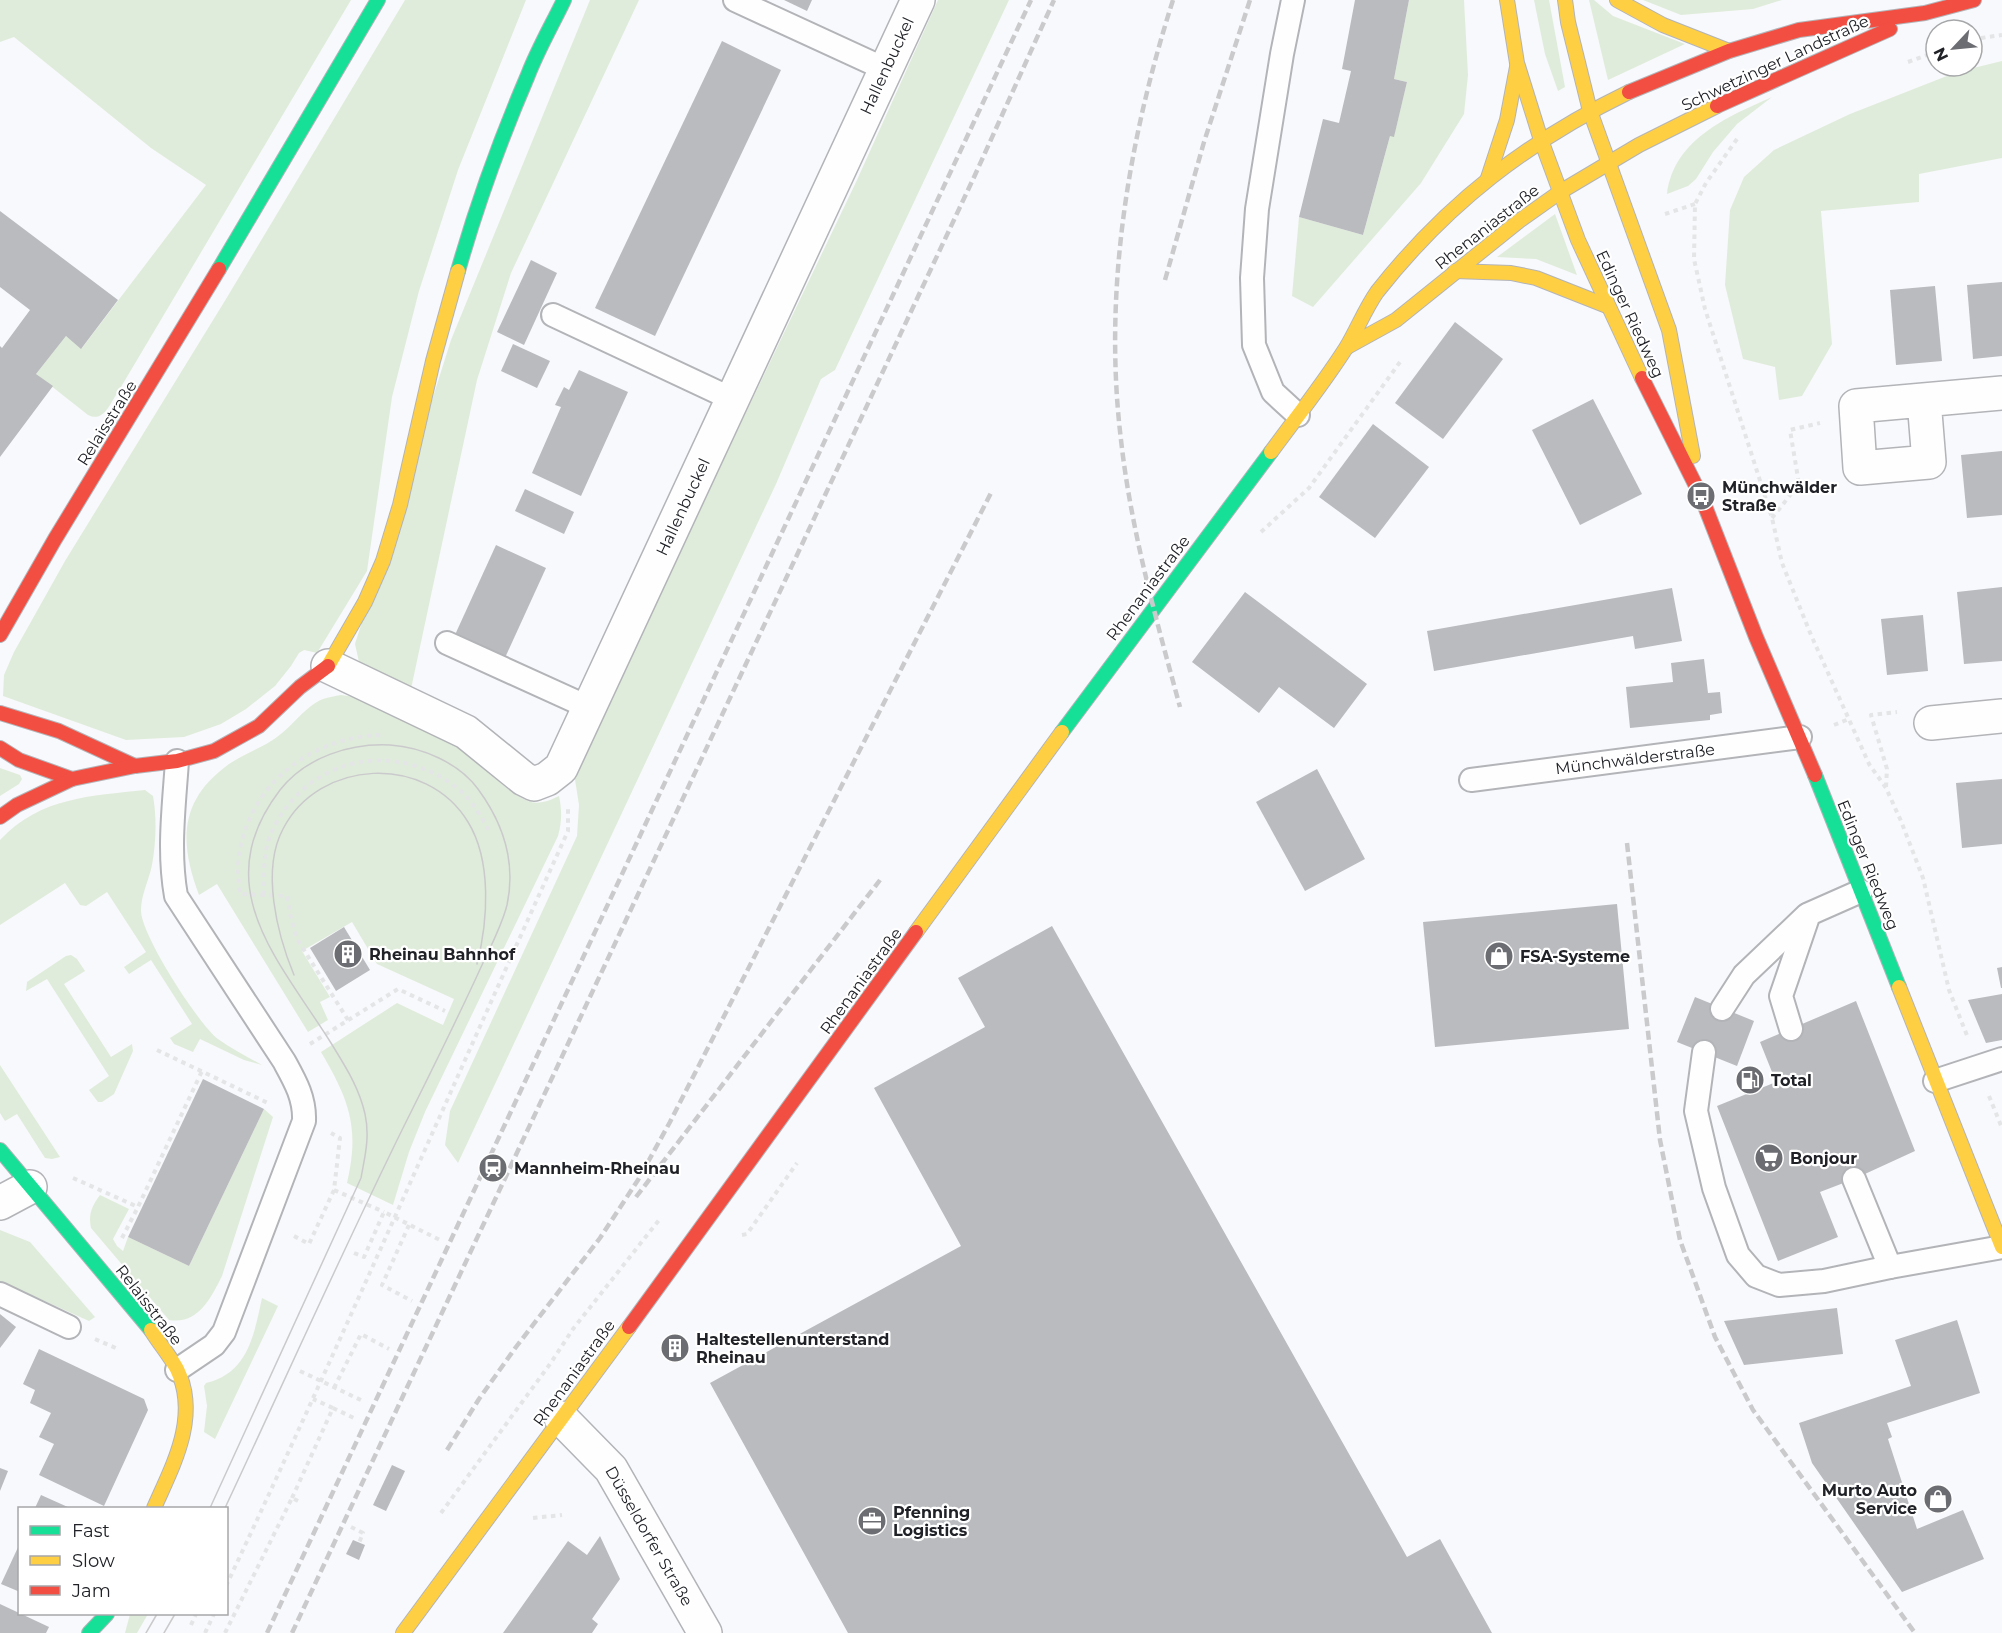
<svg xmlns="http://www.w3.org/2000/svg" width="2002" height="1633" font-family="Montserrat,sans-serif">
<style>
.green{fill:#e0ecdb}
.building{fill:#babbbe}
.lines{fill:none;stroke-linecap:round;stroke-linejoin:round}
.lane-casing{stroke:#b3b4b8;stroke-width:26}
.street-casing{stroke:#b3b4b8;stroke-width:36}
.fast-casing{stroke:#b3b4b8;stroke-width:16}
.slow-casing{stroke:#b3b4b8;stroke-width:16}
.jam-casing{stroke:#b3b4b8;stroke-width:16}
.path{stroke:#e4e5e6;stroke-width:4;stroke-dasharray:4.5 4.5;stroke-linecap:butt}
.lane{stroke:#fefeff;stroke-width:22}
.street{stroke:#fefeff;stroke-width:33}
.fast{stroke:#16e098;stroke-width:14}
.slow{stroke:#ffcf43;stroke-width:14}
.jam{stroke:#f24e42;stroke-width:14}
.tram{stroke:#cacacc;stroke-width:1.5}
.rail{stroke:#cacacc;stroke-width:4.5;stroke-dasharray:9 4.5;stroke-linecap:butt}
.labels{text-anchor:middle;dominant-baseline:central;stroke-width:4.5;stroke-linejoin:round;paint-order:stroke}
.street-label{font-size:16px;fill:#202227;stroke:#fff}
.poi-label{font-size:16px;font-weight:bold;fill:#202227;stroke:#fff;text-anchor:start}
</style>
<rect width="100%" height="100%" fill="#f8f9fc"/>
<g class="green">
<path d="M0 0H351L118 392C110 403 104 423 88 415L36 374 66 336 82 348 206 185 151 148 14 37 0 42Z"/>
<polygon points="405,0 526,0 458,170 419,291 392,397 367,571 317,653 304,650 299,653 291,666 275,686 246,709 221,724 184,737 126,740 3,696 4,675 14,652 65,561 226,299"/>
<polygon points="590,0 639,0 511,273 477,380 411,689 376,674 359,662 355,644 451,340"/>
<polygon points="938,0 1009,0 835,370 821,379 776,484 458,1163 445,1145 450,1111 577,836 579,805 574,773 857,180"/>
<polygon points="1409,0 1464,0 1468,75 1464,114 1421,183 1313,307 1292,296 1299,217 1363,235 1390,136 1394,136 1407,82 1394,79"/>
<polygon points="1534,0 1549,0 1565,87 1558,91 1545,54"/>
<polygon points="1589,0 1594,0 1613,16 1685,44 1608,80"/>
<polygon points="1643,0 1782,0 1753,9 1681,15"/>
<polygon points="2002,61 2002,158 1919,174 1919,202 1821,211 1832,344 1802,396 1779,400 1775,367 1743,359 1725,285 1730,210 1744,177 1774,150 1850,114 1957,72"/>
<path d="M1772 97 1737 124 1713 152 1696 179 1688 186 1667 194C1674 139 1727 117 1772 97Z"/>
<polygon points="1555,214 1577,275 1536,259 1497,257"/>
<path d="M341 695 355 697C387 713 428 728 459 747 483 762 501 790 528 801 538 805 549 801 559 796 562 810 562 822 558 836L425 1112 409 1152 393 1205 347 1183C360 1127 349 1100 321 1052L397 1003 443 1025 454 999 377 964 352 922 302 951 330 997 320 1002 328 1020 308 1032 217 884 199 895C179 842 179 800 229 764 244 754 262 748 277 737 293 726 304 707 323 699 329 697 335 696 341 695Z"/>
<polygon points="0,768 20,775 22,779 19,784 0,796"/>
<path d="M145 790 153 796C157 818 156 843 152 865 149 880 141 895 141 910 140 934 199 1025 218 1039 232 1049 248 1057 262 1065L244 1060 200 1039 193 1052 174 1044 170 1038 192 1024 151 960 129 974 124 967 146 952 107 892 86 906 80 905 65 883 0 925V840C40 797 91 796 145 790Z"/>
<polygon points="71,955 77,959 85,971 64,984 111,1057 132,1044 133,1051 114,1094 102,1102 98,1102 89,1090 109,1076 47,979 26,991 27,982 66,956"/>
<polygon points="0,1065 60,1157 52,1159 45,1158 17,1114 5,1121 0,1113"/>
<path d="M264 1109 273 1117 222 1276C211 1298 198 1325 169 1320L91 1228C88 1214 92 1206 100 1195L129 1209 113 1239 117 1246 123 1251 128 1237 189 1266Z"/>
<polygon points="0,1230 30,1242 95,1317 89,1321 0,1281"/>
<path d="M262 1298 278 1306 215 1439 204 1432 207 1406 204 1386 206 1383C248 1373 254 1335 262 1298Z"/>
<polygon points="130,1614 148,1614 137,1633 125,1633"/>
</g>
<g class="building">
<polygon points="784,0 812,0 807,11"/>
<polygon points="1355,0 1409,0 1394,79 1407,82 1394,137 1390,136 1363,235 1299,217 1323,119 1339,123 1351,71 1342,69"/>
<polygon points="722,41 781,70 655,336 595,308"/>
<polygon points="0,211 118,300 81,349 66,336 36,374 53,386 0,457 0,346 2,348 30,310 0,287"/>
<polygon points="531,260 557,273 524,345 497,332"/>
<polygon points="2002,282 2002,356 1973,359 1967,285"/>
<polygon points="1935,286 1942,361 1896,365 1890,290"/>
<polygon points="1455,322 1503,359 1443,439 1395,403"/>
<polygon points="513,344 550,361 537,388 501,371"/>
<polygon points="579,370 628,392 581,496 532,473 561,407 555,405 564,387 569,390"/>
<polygon points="1593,399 1642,494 1580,525 1532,430"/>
<polygon points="1373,424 1429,467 1375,538 1319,497"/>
<polygon points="2002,451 2002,515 1967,518 1961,455"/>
<polygon points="525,489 574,512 564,534 515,511"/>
<polygon points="496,545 546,568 504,660 454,637"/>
<polygon points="2002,587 2002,661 1964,664 1957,592"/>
<polygon points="1672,588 1682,641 1635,649 1633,636 1434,671 1427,631"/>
<polygon points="1245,592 1367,684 1334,728 1279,687 1259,713 1192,662"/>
<polygon points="1923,615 1928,671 1887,675 1881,619"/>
<polygon points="1704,659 1708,693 1720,692 1722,713 1710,715 1710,720 1630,728 1626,687 1673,682 1671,663"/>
<polygon points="1317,769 1365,859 1305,891 1256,802"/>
<polygon points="2002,779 2002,844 1962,848 1956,783"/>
<polygon points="1617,904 1629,1029 1435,1047 1423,922"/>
<polygon points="1052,926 1407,1557 1440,1539 1492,1633 848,1633 710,1383 961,1246 874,1088 985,1027 958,978"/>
<polygon points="344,927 370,970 336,991 310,948"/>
<polygon points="2002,967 2002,988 2001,988 1997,968"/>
<polygon points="2002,994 2002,1040 1986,1043 1968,1000"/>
<polygon points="1695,997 1754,1021 1737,1066 1677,1042"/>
<polygon points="1856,1001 1915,1151 1854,1179 1820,1192 1838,1237 1778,1261 1717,1106 1776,1082 1760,1042"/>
<polygon points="203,1079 264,1109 189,1266 128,1237"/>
<polygon points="1837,1308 1843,1354 1744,1365 1724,1321"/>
<polygon points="0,1314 16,1327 0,1348"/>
<polygon points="1957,1320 1980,1393 1887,1423 1892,1437 1888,1439 1917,1529 1963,1510 1984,1559 1902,1592 1812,1463 1799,1423 1911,1386 1895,1340"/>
<polygon points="677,1337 685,1342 672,1359 664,1354"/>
<polygon points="39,1349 144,1399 148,1410 104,1506 39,1475 54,1444 39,1437 51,1413 30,1403 35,1390 23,1384"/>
<polygon points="392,1465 405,1471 386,1511 373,1505"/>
<polygon points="0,1468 8,1471 0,1491"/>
<polygon points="41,1495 70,1508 35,1508"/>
<polygon points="600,1536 620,1579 592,1619 598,1624 592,1633 503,1633 568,1541 587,1555"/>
<polygon points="353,1540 365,1545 359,1560 346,1554"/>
<polygon points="20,1543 20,1592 1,1584"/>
<polygon points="0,1604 49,1627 46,1633 0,1633"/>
</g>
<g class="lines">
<g class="lane-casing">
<g id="lane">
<polyline points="735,0 885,69"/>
<polyline points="1293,0 1282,54 1257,209 1252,278 1254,345 1273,392 1298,415"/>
<polyline points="553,315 732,399"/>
<polyline points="447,643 590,708"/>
<polyline points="1471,780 1800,737"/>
<polyline points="1722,1009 1744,975 1807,915"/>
<polyline points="1791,1029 1781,996 1809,914 1861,891"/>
<polyline points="1704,1052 1696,1111 1714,1188 1738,1255 1756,1276 1779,1285 1824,1281 1890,1267"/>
<polyline points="1935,1081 2002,1059"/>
<polyline points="1854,1179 1890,1267 2002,1247"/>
<polyline points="0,1294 69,1327"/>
<path d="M177 1370 214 1345 224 1332 304 1121C305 1098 295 1081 284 1061L176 896C168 851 174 806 177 761"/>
</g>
</g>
<g class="street-casing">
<g id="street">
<polyline points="1924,400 1929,462 1860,468 1856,406 2002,393"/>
<polyline points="328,666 466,732 524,779 534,784 547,779 561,768 918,0"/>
<polyline points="1931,723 2002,716"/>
<polyline points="0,1203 30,1187"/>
<polyline points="561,1418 611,1469 705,1633"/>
</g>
</g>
<g class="fast-casing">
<g id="fast">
<polyline points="219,269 378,0"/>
<path d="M458 271C477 204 501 138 528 75 538 49 552 25 564 0"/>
<polyline points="1062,732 1271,452"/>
<polyline points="1815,775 1899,987"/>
<polyline points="0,1150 151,1330"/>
<polyline points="89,1633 107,1614"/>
</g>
</g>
<g class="slow-casing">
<g id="slow">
<polyline points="1507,0 1517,63 1541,140 1578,240 1642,378"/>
<polyline points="1565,0 1568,22 1590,111 1669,330 1693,456"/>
<polyline points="1617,0 1663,25 1729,51"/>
<polyline points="1488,178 1507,120 1517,67"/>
<polyline points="1455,271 1511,273 1536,278 1607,306"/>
<polyline points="1347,347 1396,320 1519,221 1560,192 1639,145 1717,106"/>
<path d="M1271 452C1296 418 1323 384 1346 348 1357 330 1365 309 1377 292 1447 203 1528 141 1629 92"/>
<polyline points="328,666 365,602 383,561 400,505 433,361 458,271"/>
<polyline points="916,932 1062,732"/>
<polyline points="1899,987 2002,1247"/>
<path d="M151 1330C159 1343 170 1356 177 1369 200 1417 173 1465 154 1508"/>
<polyline points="403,1633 629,1327"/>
</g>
</g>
<g class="jam-casing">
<g id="jam">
<polyline points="1629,92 1729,51 1799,30 1925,13 1974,0"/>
<polyline points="1717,106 1890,29"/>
<polyline points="1642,378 1701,496 1756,637 1815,775"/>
<polyline points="0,635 55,539 219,269"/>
<polyline points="0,713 59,731 135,766"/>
<polyline points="0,748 19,760 72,779"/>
<polyline points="0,817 17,805 72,779 135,766 177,761 214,751 259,726 300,687 328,666"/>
<polyline points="629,1327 916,932"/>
</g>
</g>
<g class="path">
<polyline points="1981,38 2002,35"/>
<polyline points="1908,62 1936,52"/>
<polyline points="1737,139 1706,183 1695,204 1694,259 1705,309 1772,518 1782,563 1811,635 1869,764 1886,788 1901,821 1923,878 1949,990 1968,1038"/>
<polyline points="1665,214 1695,204"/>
<polyline points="1772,518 1799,484 1790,430 1820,423"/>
<polyline points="1261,532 1309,488 1400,362"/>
<polyline points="1834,725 1849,719"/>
<polyline points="1886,787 1887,769 1871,715 1897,712"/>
<path d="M264 895C264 875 263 854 270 836 302 760 390 737 456 787 472 799 481 817 491 834"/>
<path d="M348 1020 297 939 291 918 287 896 240 894C239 885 238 875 238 866 243 788 310 735 385 735"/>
<polyline points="310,1044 398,989 445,1011"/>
<polyline points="157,1050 270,1104"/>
<polyline points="1989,1096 2002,1128"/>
<polyline points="73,1178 138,1207 202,1071"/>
<polyline points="334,1190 384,1212"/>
<polyline points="409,1225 382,1285 412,1301"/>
<polyline points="742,1235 747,1234 797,1163"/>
<polyline points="294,1236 309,1244 334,1190 340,1138 331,1133"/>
<polyline points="122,1238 138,1207"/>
<polyline points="354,1253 364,1257 384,1212 440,1240"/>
<polyline points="95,1339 118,1349"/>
<polyline points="300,1371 365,1402"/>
<polyline points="334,1388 361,1334 389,1349"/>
<polyline points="333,1408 356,1419"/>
<polyline points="292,1498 333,1408 313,1399"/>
<polyline points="441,1513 550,1364 573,1329 659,1220"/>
<polyline points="533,1518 562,1515"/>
<polyline points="351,1527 363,1533 359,1543"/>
<path d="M226 1586C344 1336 454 1082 568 831V809"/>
<polyline points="191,1625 196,1614"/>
<polyline points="205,1633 214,1614"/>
<polyline points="225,1633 292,1498 298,1501"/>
</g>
<use href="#lane" class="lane"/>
<use href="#street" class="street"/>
<use href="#fast" class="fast"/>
<use href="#slow" class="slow"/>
<use href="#jam" class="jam"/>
<g class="tram">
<path d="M294 975C277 934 261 870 283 829 319 759 426 753 468 822 492 861 488 921 477 964"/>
<path d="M210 1508 361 1178C365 1156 370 1137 365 1114 359 1087 345 1066 331 1043 279 960 206 887 280 790 306 757 350 743 390 745 422 747 459 763 478 789 503 823 516 863 507 905 502 925 491 946 482 965 457 1020 430 1074 403 1128 341 1254 284 1382 225 1508"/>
<polyline points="146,1633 157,1614"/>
<polyline points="164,1633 175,1614"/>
</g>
<g class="rail">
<path d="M1173 0C1128 141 1103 292 1121 440 1131 530 1156 619 1180 707"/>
<polyline points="1165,280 1204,142 1250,0"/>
<polyline points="1627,843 1660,1140 1680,1240 1715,1337 1753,1410 1915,1633"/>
<polyline points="636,1197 880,880"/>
<polyline points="447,1450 479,1399 516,1347 600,1238 638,1180 670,1122 992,491"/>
<polyline points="267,1633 1031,0"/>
<polyline points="292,1633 975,175 1054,0"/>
</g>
</g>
<defs>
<g id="bus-disc" transform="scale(1.5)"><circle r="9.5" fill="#6c6d72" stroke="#fff"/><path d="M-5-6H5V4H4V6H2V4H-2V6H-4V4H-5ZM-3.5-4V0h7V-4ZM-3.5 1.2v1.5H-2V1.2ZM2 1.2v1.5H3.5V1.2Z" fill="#fff"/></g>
<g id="building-disc" transform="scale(1.5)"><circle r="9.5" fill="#6c6d72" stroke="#fff"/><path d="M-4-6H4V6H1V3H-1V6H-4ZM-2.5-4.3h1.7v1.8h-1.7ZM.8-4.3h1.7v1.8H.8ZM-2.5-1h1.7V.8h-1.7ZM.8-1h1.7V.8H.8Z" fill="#fff"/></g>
<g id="shop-disc" transform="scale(1.5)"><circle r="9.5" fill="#6c6d72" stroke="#fff"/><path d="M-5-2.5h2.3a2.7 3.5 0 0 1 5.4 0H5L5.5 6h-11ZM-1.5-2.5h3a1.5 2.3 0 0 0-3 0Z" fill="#fff"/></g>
<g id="fuel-disc" transform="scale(1.5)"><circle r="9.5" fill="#6c6d72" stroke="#fff"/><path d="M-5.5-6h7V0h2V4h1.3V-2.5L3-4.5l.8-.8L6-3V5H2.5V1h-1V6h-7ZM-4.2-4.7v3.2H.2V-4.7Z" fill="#fff"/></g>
<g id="supermarket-disc" transform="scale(1.5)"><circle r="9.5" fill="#6c6d72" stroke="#fff"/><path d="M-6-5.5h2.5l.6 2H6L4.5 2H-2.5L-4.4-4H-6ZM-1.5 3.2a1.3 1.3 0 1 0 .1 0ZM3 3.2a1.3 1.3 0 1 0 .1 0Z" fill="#fff"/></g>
<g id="station-disc" transform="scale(1.5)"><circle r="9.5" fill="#6c6d72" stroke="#fff"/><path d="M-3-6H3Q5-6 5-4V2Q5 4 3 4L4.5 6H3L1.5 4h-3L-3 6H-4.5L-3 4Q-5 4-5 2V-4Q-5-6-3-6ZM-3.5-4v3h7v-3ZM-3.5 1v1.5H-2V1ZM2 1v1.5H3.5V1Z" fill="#fff"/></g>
<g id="office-disc" transform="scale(1.5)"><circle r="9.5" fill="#6c6d72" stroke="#fff"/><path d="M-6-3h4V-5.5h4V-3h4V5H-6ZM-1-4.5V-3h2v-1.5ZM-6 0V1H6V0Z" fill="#fff"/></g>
</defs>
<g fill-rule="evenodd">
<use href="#bus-disc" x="1701" y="496"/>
<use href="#building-disc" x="348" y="954"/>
<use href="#shop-disc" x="1499" y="956"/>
<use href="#fuel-disc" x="1750" y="1080"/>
<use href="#supermarket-disc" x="1769" y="1158"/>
<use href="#station-disc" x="493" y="1168"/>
<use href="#building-disc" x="675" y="1348"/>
<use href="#shop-disc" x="1938" y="1499"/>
<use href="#office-disc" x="872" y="1521"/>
</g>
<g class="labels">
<g class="street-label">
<text transform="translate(1775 63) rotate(-25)">Schwetzinger Landstraße</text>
<text transform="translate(887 66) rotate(-65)">Hallenbuckel</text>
<text transform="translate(1487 227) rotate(-38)">Rhenaniastraße</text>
<text transform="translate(1630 314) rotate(65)">Edinger Riedweg</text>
<text transform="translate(107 423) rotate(-58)">Relaisstraße</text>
<text transform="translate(683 507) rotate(-65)">Hallenbuckel</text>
<text transform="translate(1148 588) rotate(-53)">Rhenaniastraße</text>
<text transform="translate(1635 759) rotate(-7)">Münchwälderstraße</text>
<text transform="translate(1868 865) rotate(68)">Edinger Riedweg</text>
<text transform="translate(861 981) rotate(-54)">Rhenaniastraße</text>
<text transform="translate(149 1305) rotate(52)">Relaisstraße</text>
<text transform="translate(574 1373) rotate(-54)">Rhenaniastraße</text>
<text transform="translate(649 1536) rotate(60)">Düsseldorfer Straße</text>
</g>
<g class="poi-label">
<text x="1722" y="487">Münchwälder<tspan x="1722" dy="18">Straße</tspan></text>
<text x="369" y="954">Rheinau Bahnhof</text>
<text x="1520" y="956">FSA-Systeme</text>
<text x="1771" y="1080">Total</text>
<text x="1790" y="1158">Bonjour</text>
<text x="514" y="1168">Mannheim-Rheinau</text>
<text x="696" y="1339">Haltestellenunterstand<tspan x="696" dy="18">Rheinau</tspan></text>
<text x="1917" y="1490" text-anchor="end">Murto Auto<tspan x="1917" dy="18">Service</tspan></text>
<text x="893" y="1512">Pfenning<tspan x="893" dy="18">Logistics</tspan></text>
</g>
</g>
<rect x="18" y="1507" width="210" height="108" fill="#ffffff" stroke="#a6a7a9" stroke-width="1.5"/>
<rect x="30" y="1526" width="30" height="9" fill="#16e098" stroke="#a6a7a9" stroke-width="1.5"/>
<text x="72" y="1537" font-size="18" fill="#202227">Fast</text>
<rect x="30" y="1556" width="30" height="9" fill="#ffcf43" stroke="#a6a7a9" stroke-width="1.5"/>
<text x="72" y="1567" font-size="18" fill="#202227">Slow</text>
<rect x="30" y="1586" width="30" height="9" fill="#f24e42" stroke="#a6a7a9" stroke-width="1.5"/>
<text x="72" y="1597" font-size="18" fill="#202227">Jam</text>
<g transform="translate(1954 48) rotate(244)"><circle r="28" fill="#ffffff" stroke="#a6a7a9" stroke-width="1.5"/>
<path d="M0-4.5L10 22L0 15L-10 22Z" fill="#6c6d72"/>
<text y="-9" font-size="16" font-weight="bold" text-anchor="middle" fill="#202227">N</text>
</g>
</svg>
